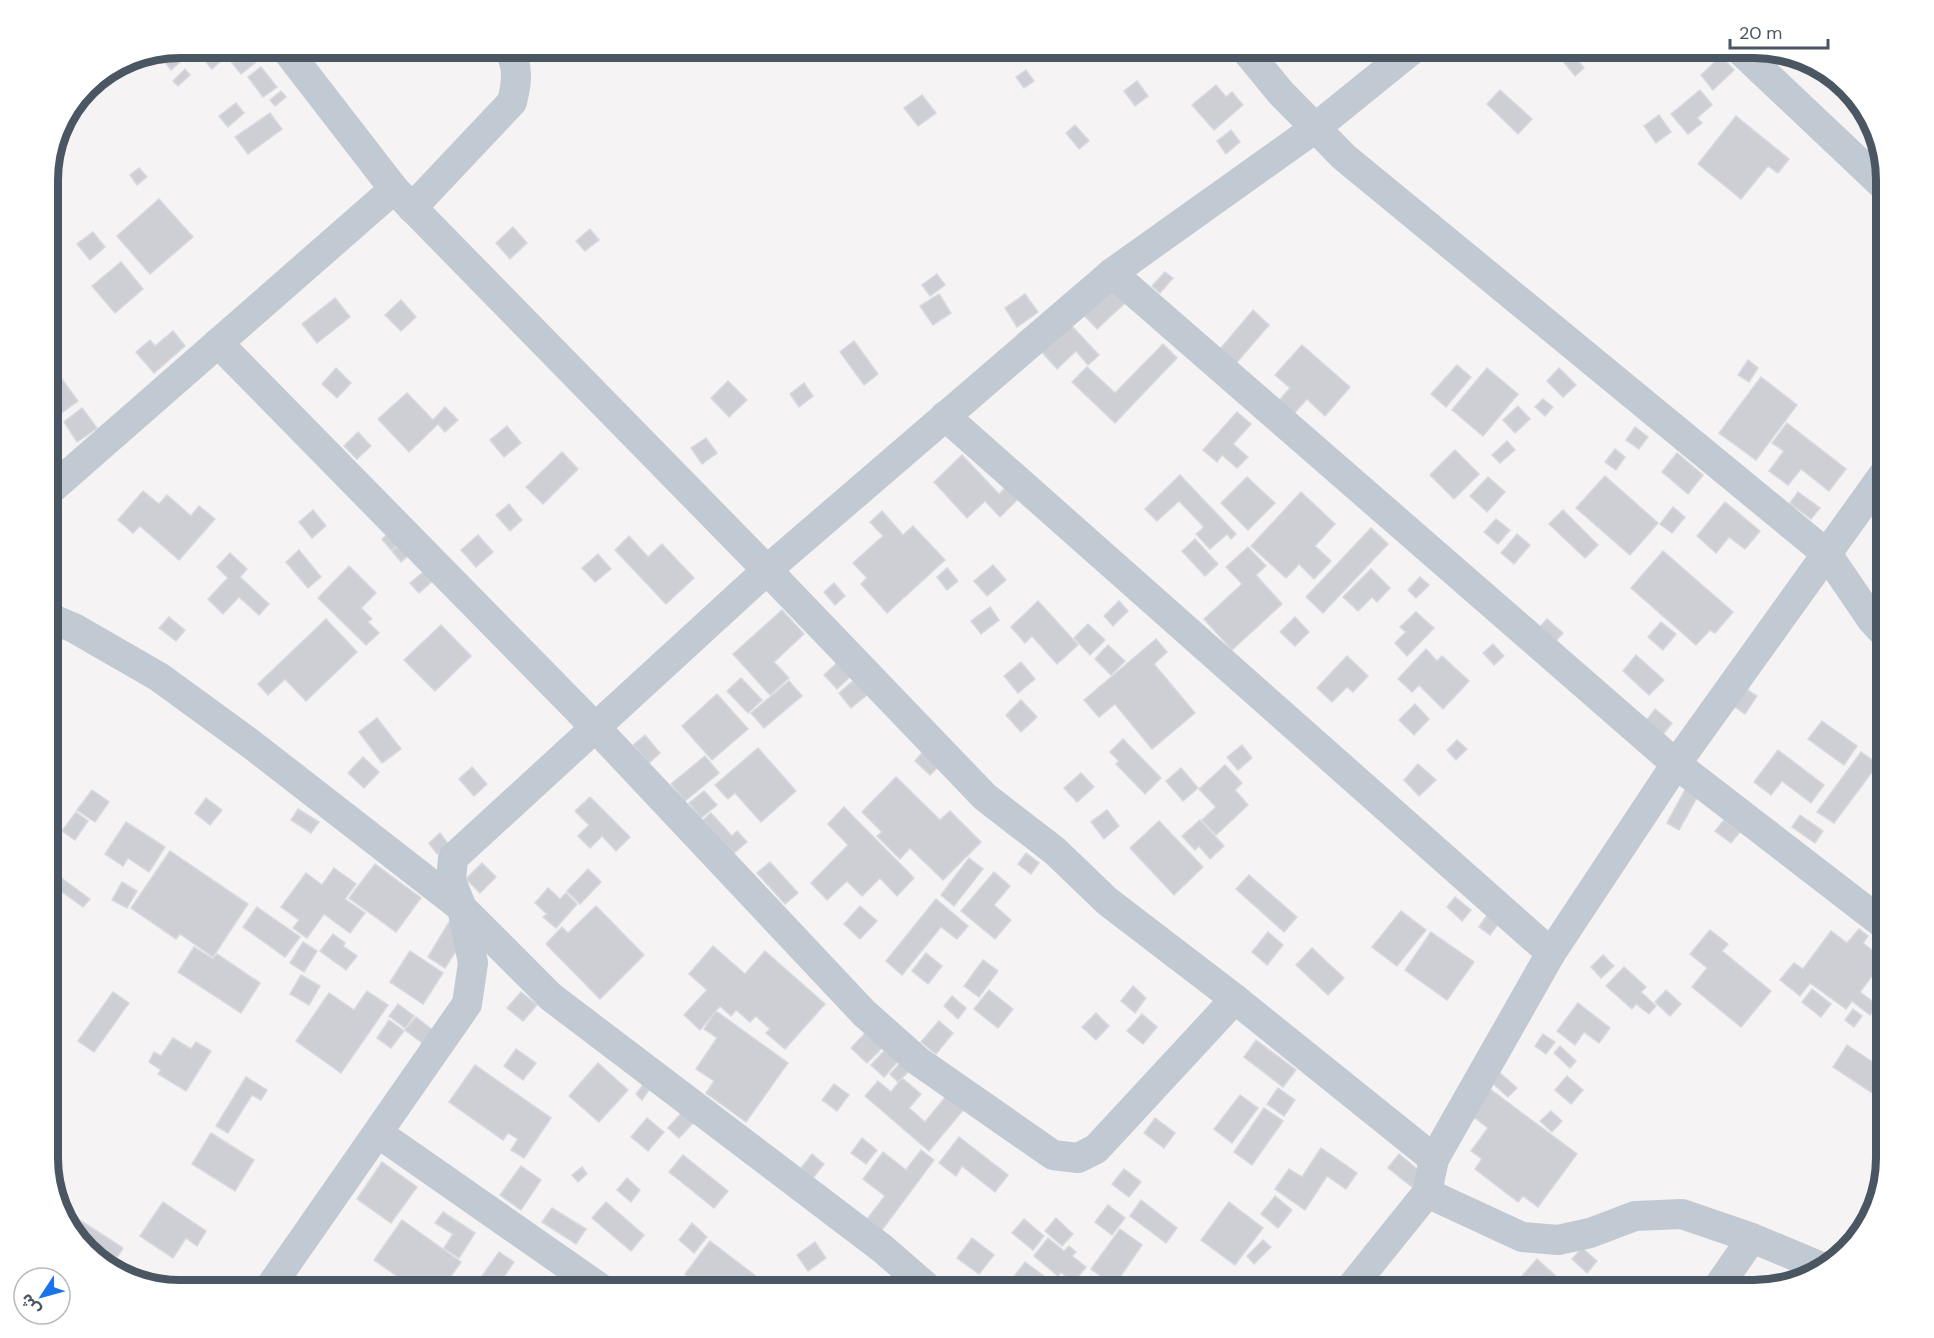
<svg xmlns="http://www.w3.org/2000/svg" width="1934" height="1338" font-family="'DM Sans','Noto Sans Arabic',sans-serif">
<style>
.building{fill:#cdcfd5;stroke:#d7d9de;stroke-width:1.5}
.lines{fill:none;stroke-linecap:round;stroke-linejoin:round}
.street{stroke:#c1cad2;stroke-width:30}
.rim{fill:none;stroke:#4a5661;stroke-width:8}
</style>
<rect width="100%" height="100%" fill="#f5f3f3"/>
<g class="building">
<polygon points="179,48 186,57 171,70 159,54 162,52"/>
<polygon points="194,48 216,48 224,58 212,69"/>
<polygon points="220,48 245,48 256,62 241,74"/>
<polygon points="1572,53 1584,68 1575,76 1563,61"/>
<polygon points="1721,56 1734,70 1713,90 1701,75"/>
<polygon points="261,67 277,87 263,97 248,77"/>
<polygon points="185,69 190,75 178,86 173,81"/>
<polygon points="1026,70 1034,81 1024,88 1016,77"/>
<polygon points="1137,81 1148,96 1135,106 1124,91"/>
<polygon points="1216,85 1226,97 1232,92 1243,105 1214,130 1192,105"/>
<polygon points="1500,90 1532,119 1518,134 1487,104"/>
<polygon points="1700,90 1712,105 1697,118 1702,123 1688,134 1671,114"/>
<polygon points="281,91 286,97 275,106 270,100"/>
<polygon points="922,95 936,113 918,126 904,108"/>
<polygon points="236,103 244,113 228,127 219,116"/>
<polygon points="270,113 282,129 248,154 235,137"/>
<polygon points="1659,115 1671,132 1656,143 1644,126"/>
<polygon points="1736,116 1789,159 1778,173 1768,166 1741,199 1698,164"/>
<polygon points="1075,125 1089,141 1079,149 1066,133"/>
<polygon points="1231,130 1240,142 1226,154 1217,141"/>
<polygon points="139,168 147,177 137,185 130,175"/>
<polygon points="159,199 193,237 150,274 117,236"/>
<polygon points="513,227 527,243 510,259 496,243"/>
<polygon points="590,229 599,240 585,251 576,241"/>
<polygon points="93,232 105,247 90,260 77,244"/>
<polygon points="121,262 143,289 115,313 92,286"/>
<polygon points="1165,272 1173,278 1160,293 1152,286"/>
<polygon points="937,274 945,285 930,296 922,285"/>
<polygon points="1109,286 1125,303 1097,329 1081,312"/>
<polygon points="939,294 951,313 933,325 920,306"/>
<polygon points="1025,294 1038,312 1017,327 1005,308"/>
<polygon points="335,298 350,317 317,343 302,324"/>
<polygon points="401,300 416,317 401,331 385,315"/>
<polygon points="1253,310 1269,325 1232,368 1216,354"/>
<polygon points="1068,322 1099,355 1088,365 1076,351 1057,369 1039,349"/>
<polygon points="173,331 185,346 154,373 136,352 150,340 155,346"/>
<polygon points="854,341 878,374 864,385 840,352"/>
<polygon points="1163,344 1177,358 1115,423 1072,382 1087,367 1115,393"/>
<polygon points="1302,345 1350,387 1325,416 1307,399 1291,417 1276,404 1290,388 1275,375"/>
<polygon points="48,360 78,401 60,414 48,399"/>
<polygon points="1748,360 1758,368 1749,382 1738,375"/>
<polygon points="1457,365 1471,377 1446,407 1431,394"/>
<polygon points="336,368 351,383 337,398 322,384"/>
<polygon points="1487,368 1518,394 1483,436 1452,410"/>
<polygon points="1559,368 1576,385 1563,397 1547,381"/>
<polygon points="1761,377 1797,405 1756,460 1719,433"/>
<polygon points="728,381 747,400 729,417 711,398"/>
<polygon points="804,383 813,396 799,407 790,394"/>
<polygon points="407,393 433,420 445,407 458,420 445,432 438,424 409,452 378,419"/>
<polygon points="1543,399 1553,407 1545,416 1535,407"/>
<polygon points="1518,406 1530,419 1515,433 1503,420"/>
<polygon points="82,408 97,428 77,442 64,422"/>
<polygon points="1237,412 1251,424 1233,444 1248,457 1237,468 1222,455 1217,462 1203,450"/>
<polygon points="1787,423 1846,469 1829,491 1801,469 1788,485 1769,471 1784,451 1772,443"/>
<polygon points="507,426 521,443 504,457 490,440"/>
<polygon points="1635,427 1648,437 1639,449 1626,440"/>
<polygon points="358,432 371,446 357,459 344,446"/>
<polygon points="706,438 717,453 702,464 691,448"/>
<polygon points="1507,441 1515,450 1500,463 1492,455"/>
<polygon points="1615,449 1625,457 1616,470 1605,462"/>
<polygon points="1455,450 1479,474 1454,499 1430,475"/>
<polygon points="562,452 578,469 543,504 526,487"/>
<polygon points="1677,453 1703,475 1688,494 1662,472"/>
<polygon points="962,455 999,494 1007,486 1019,498 1000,517 985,501 967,518 934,482"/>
<polygon points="1180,475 1236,534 1231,539 1227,534 1210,549 1196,534 1204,527 1179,501 1157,521 1145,509"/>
<polygon points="1605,476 1658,523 1630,555 1576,508"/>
<polygon points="1247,477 1275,503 1248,530 1221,503"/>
<polygon points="1488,477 1505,492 1487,512 1470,496"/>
<polygon points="143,491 159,504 167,495 191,516 199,506 215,519 179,560 140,526 133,533 118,520"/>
<polygon points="1301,492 1335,524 1315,546 1331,561 1314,579 1299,564 1286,578 1251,546"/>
<polygon points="1798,492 1820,508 1811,519 1790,503"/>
<polygon points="1725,502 1760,531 1745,549 1729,537 1716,553 1697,536"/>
<polygon points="509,504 522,520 510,531 496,515"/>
<polygon points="1673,507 1685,517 1672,533 1660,524"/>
<polygon points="313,510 326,526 312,538 299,522"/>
<polygon points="1563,510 1598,545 1585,558 1549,524"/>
<polygon points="882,511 903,535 913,526 945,560 887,613 861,584 867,578 853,563 883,536 870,522"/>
<polygon points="1496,519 1510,530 1498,544 1484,532"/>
<polygon points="1371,528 1388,544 1323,613 1306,597"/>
<polygon points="391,531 400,543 391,550 382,539"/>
<polygon points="1517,534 1530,545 1514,564 1501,553"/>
<polygon points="478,535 493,552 476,567 461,550"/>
<polygon points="629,536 648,557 662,544 694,578 666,604 615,550"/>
<polygon points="1195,539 1218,564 1205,576 1182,551"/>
<polygon points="400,544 409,555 401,562 392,551"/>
<polygon points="1248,547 1266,566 1256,575 1282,604 1232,650 1204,619 1242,584 1226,567"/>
<polygon points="299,550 321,577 308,588 286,562"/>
<polygon points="1663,551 1733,612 1715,633 1710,630 1696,645 1631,588"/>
<polygon points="230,553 247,569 240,577 269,604 259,615 239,597 223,614 208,599 228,578 217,567"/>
<polygon points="598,554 611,569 595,582 582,568"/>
<polygon points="993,565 1006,580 987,596 974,581"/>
<polygon points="349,566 376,593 361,608 372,619 368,622 379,633 366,645 318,598"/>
<polygon points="428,568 436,578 419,593 410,583"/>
<polygon points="947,568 958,581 947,590 937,577"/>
<polygon points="1371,569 1390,588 1377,602 1372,597 1358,611 1343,597"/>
<polygon points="1420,577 1429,585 1416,598 1408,590"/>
<polygon points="834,583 845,596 835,605 824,592"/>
<polygon points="1038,601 1078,645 1057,664 1032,636 1025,643 1011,627"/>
<polygon points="1119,601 1128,611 1113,626 1104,616"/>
<polygon points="990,607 999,620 981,634 971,621"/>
<polygon points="782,610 804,634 774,662 789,678 770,695 733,654"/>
<polygon points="1416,612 1434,628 1407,656 1395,643 1406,632 1400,627"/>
<polygon points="169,617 185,630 176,641 159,628"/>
<polygon points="1295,617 1309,632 1295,646 1280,632"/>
<polygon points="326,619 357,652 306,701 285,679 268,695 258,684"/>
<polygon points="1547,619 1563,633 1547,651 1531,637"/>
<polygon points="1661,622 1676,634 1663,650 1648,637"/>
<polygon points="1088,624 1105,640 1090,655 1074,638"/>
<polygon points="441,625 471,656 435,691 404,660"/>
<polygon points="1156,639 1167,652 1154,664 1195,713 1152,749 1115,704 1099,717 1084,700"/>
<polygon points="1493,644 1504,656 1494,665 1483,653"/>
<polygon points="1108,645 1125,661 1111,675 1095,659"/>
<polygon points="1426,649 1437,661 1442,656 1469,681 1443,709 1419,685 1412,692 1398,679"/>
<polygon points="1636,655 1664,680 1649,695 1623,671"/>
<polygon points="1347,656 1368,676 1353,692 1347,687 1332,702 1317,688"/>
<polygon points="839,661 852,675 837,689 824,675"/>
<polygon points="1021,662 1035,679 1018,693 1004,676"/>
<polygon points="741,678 762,700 748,713 727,691"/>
<polygon points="854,680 867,695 851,708 839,693"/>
<polygon points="789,681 802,696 764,728 751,713"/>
<polygon points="1743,687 1757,696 1745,714 1732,705"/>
<polygon points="717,694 748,729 712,760 682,726"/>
<polygon points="1021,700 1037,717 1021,732 1006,715"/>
<polygon points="1415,704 1429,719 1414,735 1399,720"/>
<polygon points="1655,709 1672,723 1657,742 1640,729"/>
<polygon points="377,718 401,749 382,763 359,732"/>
<polygon points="1822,721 1857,746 1844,765 1808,739"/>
<polygon points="645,735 660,753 649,763 633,745"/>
<polygon points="1123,739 1161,778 1145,794 1116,764 1119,761 1110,752"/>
<polygon points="1457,740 1467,749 1456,760 1447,750"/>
<polygon points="1242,745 1252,758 1238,770 1227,757"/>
<polygon points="758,748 796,791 761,822 735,793 728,799 715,785"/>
<polygon points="925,749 941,764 930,775 915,761"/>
<polygon points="1778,750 1824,785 1811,803 1782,781 1771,795 1754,782"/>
<polygon points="1861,752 1878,764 1834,823 1817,812"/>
<polygon points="705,756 719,773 685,801 671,784"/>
<polygon points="363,757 379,772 364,788 348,773"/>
<polygon points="1418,764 1436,780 1419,796 1404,780"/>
<polygon points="1225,765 1242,783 1235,790 1248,805 1216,835 1202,820 1216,807 1199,789"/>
<polygon points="472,767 487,784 474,796 459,779"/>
<polygon points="1181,768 1198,788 1183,801 1166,781"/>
<polygon points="1081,773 1094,787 1077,802 1064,788"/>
<polygon points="896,777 940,820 950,811 981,842 943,880 910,848 900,859 877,836 882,832 862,812"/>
<polygon points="1687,786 1700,792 1679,830 1667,823"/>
<polygon points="92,790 109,802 95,822 77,810"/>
<polygon points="704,791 717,805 701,818 689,803"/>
<polygon points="590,797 630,837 616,851 602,836 590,848 578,836 589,825 575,811"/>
<polygon points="206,798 222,810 210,825 195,813"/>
<polygon points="844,807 914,878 897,896 880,878 862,896 847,881 827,900 811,883 848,845 828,824"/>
<polygon points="298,809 319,822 311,833 291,820"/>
<polygon points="1107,810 1119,826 1104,839 1091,822"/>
<polygon points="76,812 88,821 75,840 62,831"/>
<polygon points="711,813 732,836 737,831 747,842 733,854 703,820"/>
<polygon points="1800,815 1823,831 1815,843 1792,827"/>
<polygon points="1200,820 1224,846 1210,859 1199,846 1195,850 1182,836"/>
<polygon points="1724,820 1740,832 1731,843 1715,831"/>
<polygon points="1159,821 1203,867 1174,895 1130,848"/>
<polygon points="126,822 165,847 149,872 128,858 123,866 105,854"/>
<polygon points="440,833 449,845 437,854 429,843"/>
<polygon points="170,851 248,904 213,957 180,934 176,939 131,908"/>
<polygon points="1026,853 1039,863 1031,874 1018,864"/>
<polygon points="969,858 983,869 954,906 941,895"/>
<polygon points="770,862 798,893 785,904 757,873"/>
<polygon points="482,863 496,877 480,893 466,879"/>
<polygon points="375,864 421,898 396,932 349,898"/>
<polygon points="334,868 356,884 345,899 365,913 350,933 324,914 307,938 293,928 299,920 281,907 306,873 322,885"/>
<polygon points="588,869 601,882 580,904 567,891"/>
<polygon points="994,872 1010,886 994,905 1011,920 995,939 961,911"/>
<polygon points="1249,875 1297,917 1284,932 1236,889"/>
<polygon points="60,877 90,899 83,907 54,886"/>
<polygon points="122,882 137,891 127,908 112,900"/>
<polygon points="548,888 560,899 566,893 577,904 556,928 543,917 547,914 535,903"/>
<polygon points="1455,897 1471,910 1462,921 1447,907"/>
<polygon points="936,899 968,926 957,939 941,927 902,975 886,961"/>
<polygon points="596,906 644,955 600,999 546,944 562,927 568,933"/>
<polygon points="860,906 877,921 860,939 844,924"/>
<polygon points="257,907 300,937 285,957 243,927"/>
<polygon points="1401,911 1426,930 1397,966 1372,947"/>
<polygon points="1487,915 1499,923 1490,935 1479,927"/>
<polygon points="449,922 467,934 445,968 428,957"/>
<polygon points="1859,929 1868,936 1863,943 1884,960 1860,992 1877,1005 1870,1015 1852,1001 1846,1009 1810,983 1800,996 1780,980 1794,963 1803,969 1831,931 1847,943"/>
<polygon points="1710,930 1728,944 1722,951 1771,991 1741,1027 1692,987 1707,968 1690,954"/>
<polygon points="1268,932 1283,945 1267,965 1252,952"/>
<polygon points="1431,932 1474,962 1447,1000 1405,970"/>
<polygon points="333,934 345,943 343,946 357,956 346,970 320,951"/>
<polygon points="303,942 317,951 304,972 290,963"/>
<polygon points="713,946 745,974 765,951 825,1004 785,1049 766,1033 770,1029 756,1016 750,1022 736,1010 731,1016 720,1006 700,1030 684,1015 707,990 689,974"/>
<polygon points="194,947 213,959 217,954 260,983 241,1013 178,972"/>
<polygon points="1312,948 1344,978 1328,995 1296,965"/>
<polygon points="410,951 443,973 423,1004 390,982"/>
<polygon points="926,953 942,966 928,984 912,971"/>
<polygon points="1603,955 1614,966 1601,978 1591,967"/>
<polygon points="983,960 998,971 979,997 964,986"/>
<polygon points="1624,967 1646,987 1641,992 1656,1006 1649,1014 1636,1004 1632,1009 1606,986"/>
<polygon points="301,975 320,986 309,1005 290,994"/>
<polygon points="1133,986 1146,998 1135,1013 1121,1001"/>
<polygon points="1812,989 1831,1004 1821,1017 1802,1002"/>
<polygon points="989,990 1013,1009 998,1028 974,1009"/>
<polygon points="1666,990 1681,1004 1670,1016 1655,1002"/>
<polygon points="367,991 388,1005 341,1073 296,1041 329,993 354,1010"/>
<polygon points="113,992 129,1003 94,1052 78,1041"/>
<polygon points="521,992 537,1005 523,1021 507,1008"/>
<polygon points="952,996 966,1008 958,1019 944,1006"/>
<polygon points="1578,1003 1610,1028 1599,1043 1584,1032 1575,1045 1557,1031"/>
<polygon points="398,1004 414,1016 405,1028 389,1016"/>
<polygon points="1853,1009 1862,1016 1854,1027 1845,1020"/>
<polygon points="716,1011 788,1063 746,1122 706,1093 714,1081 696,1069 717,1038 704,1029"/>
<polygon points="1096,1013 1109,1026 1096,1040 1082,1027"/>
<polygon points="1142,1014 1157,1027 1143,1044 1127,1031"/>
<polygon points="416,1017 435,1032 425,1045 405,1030"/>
<polygon points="389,1020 404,1031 391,1048 377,1038"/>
<polygon points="939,1021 953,1033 936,1054 921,1042"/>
<polygon points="869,1029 885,1045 867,1063 851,1048"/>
<polygon points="1543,1034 1555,1042 1546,1054 1535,1046"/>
<polygon points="173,1038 191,1049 196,1042 211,1051 186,1091 158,1074 161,1070 149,1062 154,1052 161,1056"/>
<polygon points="1256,1040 1296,1070 1283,1087 1244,1057"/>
<polygon points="1847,1045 1886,1071 1886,1102 1833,1067"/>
<polygon points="1560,1046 1576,1061 1570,1068 1554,1053"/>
<polygon points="516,1049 536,1063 523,1080 504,1066"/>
<polygon points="885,1050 898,1061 884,1077 871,1065"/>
<polygon points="901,1062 910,1070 898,1082 890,1074"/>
<polygon points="598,1063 628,1090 599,1122 569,1096"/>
<polygon points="475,1065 551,1118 524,1158 511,1150 518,1139 508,1133 503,1140 449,1102"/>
<polygon points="1499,1072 1517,1088 1508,1097 1491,1082"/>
<polygon points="1567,1076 1583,1090 1571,1104 1555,1090"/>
<polygon points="246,1077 267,1090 261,1100 252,1095 228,1133 216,1126"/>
<polygon points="902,1078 921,1094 909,1108 925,1122 952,1089 969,1103 929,1151 865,1096 878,1081 891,1092"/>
<polygon points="834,1084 849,1095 837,1111 822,1100"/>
<polygon points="643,1085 649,1090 642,1100 636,1094"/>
<polygon points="1278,1088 1295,1100 1284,1116 1267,1104"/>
<polygon points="1490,1089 1577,1154 1538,1207 1523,1196 1518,1202 1475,1169 1482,1159 1471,1151 1488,1128 1471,1115"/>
<polygon points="1240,1095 1258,1108 1232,1143 1214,1129"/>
<polygon points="1264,1108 1283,1121 1252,1165 1234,1152"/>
<polygon points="1551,1111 1562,1121 1552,1132 1540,1121"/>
<polygon points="682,1112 694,1122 679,1138 668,1128"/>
<polygon points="647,1118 664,1132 648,1151 631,1137"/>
<polygon points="1155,1118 1175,1133 1164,1148 1144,1133"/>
<polygon points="211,1133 254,1160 235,1191 192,1164"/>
<polygon points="959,1137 1008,1175 995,1192 962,1166 956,1176 939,1163"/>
<polygon points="862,1138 877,1150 866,1164 851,1153"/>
<polygon points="1321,1148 1357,1173 1346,1189 1327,1176 1305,1210 1275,1189 1289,1169 1302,1177"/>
<polygon points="921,1150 934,1160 882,1230 867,1219 885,1196 863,1179 883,1152 906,1170"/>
<polygon points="812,1154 824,1164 813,1178 801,1168"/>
<polygon points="1399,1154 1423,1174 1412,1187 1388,1168"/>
<polygon points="683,1155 728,1191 714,1208 669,1172"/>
<polygon points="382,1162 417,1187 391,1223 357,1199"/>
<polygon points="521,1166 541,1180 521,1210 500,1195"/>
<polygon points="582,1167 587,1174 578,1182 572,1175"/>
<polygon points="1124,1169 1141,1182 1129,1197 1112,1184"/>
<polygon points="627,1178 640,1190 631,1202 617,1190"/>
<polygon points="1275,1196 1292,1210 1278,1228 1261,1214"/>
<polygon points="1141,1200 1177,1228 1166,1243 1130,1216"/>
<polygon points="163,1202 206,1231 197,1246 186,1238 173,1258 140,1236"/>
<polygon points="606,1202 644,1235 631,1251 592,1218"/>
<polygon points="1229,1202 1263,1228 1235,1265 1201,1240"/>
<polygon points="1108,1205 1125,1218 1112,1235 1095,1222"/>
<polygon points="61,1208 123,1248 110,1268 107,1267 66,1223"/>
<polygon points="552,1208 586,1229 576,1244 542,1222"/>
<polygon points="443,1212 475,1233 459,1258 444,1248 453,1234 435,1223"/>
<polygon points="1056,1218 1073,1234 1062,1246 1045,1231"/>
<polygon points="1024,1219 1044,1236 1033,1250 1012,1233"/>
<polygon points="402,1220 461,1262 441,1290 414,1290 415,1289 374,1260"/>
<polygon points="692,1223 707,1237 694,1253 679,1240"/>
<polygon points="1120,1229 1142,1245 1114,1286 1091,1269"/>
<polygon points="972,1238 994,1255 979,1274 957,1258"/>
<polygon points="1048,1238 1064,1251 1069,1246 1076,1252 1072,1256 1086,1267 1073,1283 1061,1272 1058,1276 1034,1256"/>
<polygon points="1263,1240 1271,1247 1254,1264 1247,1256"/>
<polygon points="710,1241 774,1290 705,1290 685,1274"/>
<polygon points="815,1242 826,1258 808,1271 797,1255"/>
<polygon points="1582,1248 1597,1261 1587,1273 1572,1259"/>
<polygon points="499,1252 514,1262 495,1290 472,1290"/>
<polygon points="1537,1259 1571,1290 1537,1290 1522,1276"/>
<polygon points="1025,1262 1060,1288 1059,1290 1004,1290"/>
<polygon points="801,1277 812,1290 787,1290 787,1289"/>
<polygon points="1195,1278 1211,1290 1186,1290"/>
<polygon points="456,1281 469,1290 449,1290"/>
</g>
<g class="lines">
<g class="street">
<polyline points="285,48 394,189"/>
<polyline points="1244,48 1281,93 1344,157 1827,554 1872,620 1886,635"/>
<polyline points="1738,48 1886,188"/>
<path d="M412 208 512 102C517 82 519 66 508 48"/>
<polyline points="1112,273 1676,764 1886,926"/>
<polyline points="218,343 595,727 864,1013 918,1061 1053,1155 1078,1158 1096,1149 1235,999"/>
<polyline points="945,416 1551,953"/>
<polyline points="48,492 394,189 767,570 985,797 1055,851 1107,901 1235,999 1434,1159"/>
<polyline points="48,617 74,628 159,677 251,744 462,908 551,997 883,1249 930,1290"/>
<polyline points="378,1133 603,1290"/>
<polyline points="1427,1193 1522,1237 1558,1240 1590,1233 1635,1216 1682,1214 1752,1238 1824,1268"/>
<polyline points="268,1290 467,1004 473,963 462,908 451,881 453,858 767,570 1112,273 1314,129 1414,48"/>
<polyline points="1349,1290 1427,1193 1434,1159 1551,953 1676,764 1886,471"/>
<polyline points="1716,1290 1752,1238"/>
</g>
</g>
<path d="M0 0H1934V1338H0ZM180 58H1754A122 122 0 0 1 1876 180V1158A122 122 0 0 1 1754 1280H180A122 122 0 0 1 58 1158V180A122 122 0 0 1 180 58Z" fill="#fff" fill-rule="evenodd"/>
<path class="rim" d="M180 58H1754A122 122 0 0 1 1876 180V1158A122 122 0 0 1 1754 1280H180A122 122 0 0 1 58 1158V180A122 122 0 0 1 180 58Z"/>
<g transform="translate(42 1296) rotate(234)"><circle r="28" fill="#ffffff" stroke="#b7bbc0" stroke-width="1.5"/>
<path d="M0-4.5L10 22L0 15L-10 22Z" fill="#1a73e8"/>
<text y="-9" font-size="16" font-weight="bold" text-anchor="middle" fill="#4a5661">ش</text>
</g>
<path d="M1730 39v9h98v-9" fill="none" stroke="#4a5661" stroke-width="3"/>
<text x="1739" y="39" font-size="18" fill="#4a5661" stroke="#ffffff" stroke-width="4.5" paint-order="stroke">20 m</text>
</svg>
